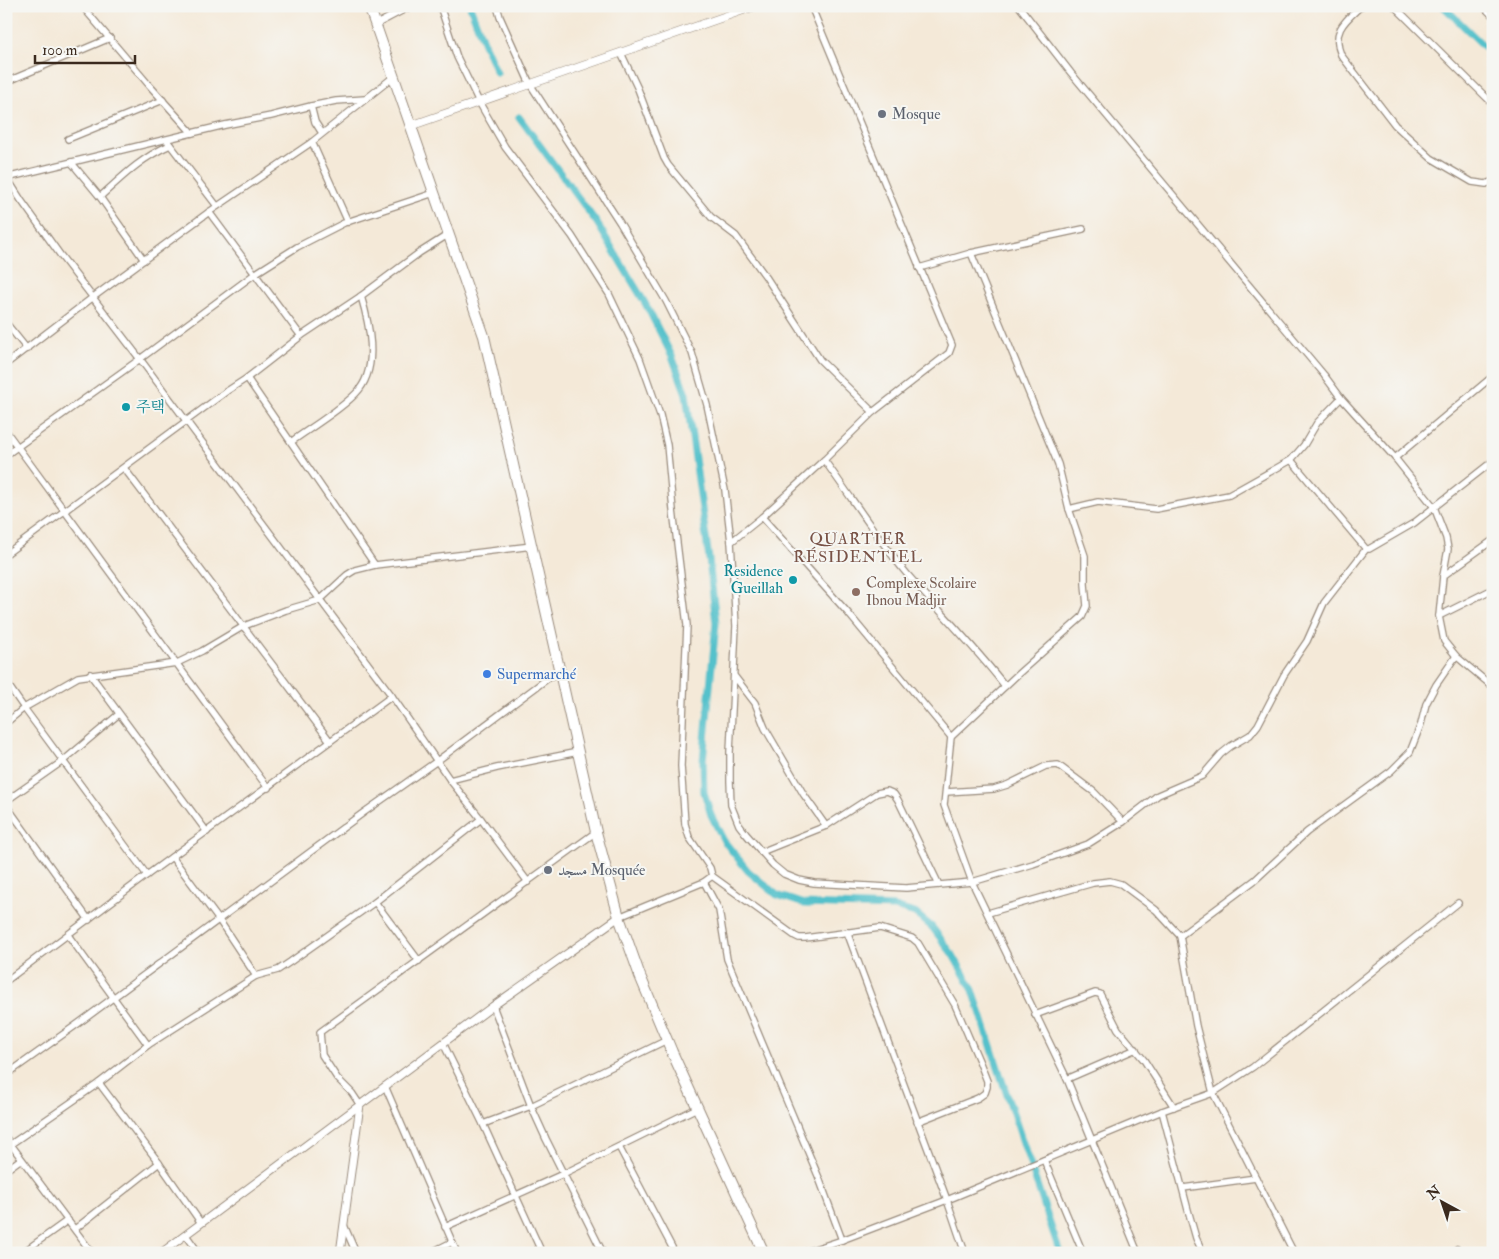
<svg xmlns="http://www.w3.org/2000/svg" width="1499" height="1259" font-family="'IM FELL Double Pica',Amiri,'Noto Serif KR',serif">
<style>
.lines{fill:none;stroke-linecap:round;stroke-linejoin:round}
.canal{stroke:#54c1cb;stroke-width:7}
.minor-casing{stroke:#988a7b;stroke-width:8}
.tertiary-casing{stroke:#988a7b;stroke-width:9}
.secondary-casing{stroke:#988a7b;stroke-width:9}
.trunk-casing{stroke:#988a7b;stroke-width:12}
.minor{stroke:#fff;stroke-width:5.5}
.tertiary{stroke:#fff;stroke-width:7}
.secondary{stroke:#fff;stroke-width:8}
.trunk{stroke:#fff;stroke-width:10}
.worship-dot{fill:#6b7280;stroke:#f6f6f2;stroke-width:2}
.culture-dot{fill:#0f9aa8;stroke:#f6f6f2;stroke-width:2}
.education-dot{fill:#8d6e63;stroke:#f6f6f2;stroke-width:2}
.shop-dot{fill:#3f7fe0;stroke:#f6f6f2;stroke-width:2}
.labels{text-anchor:middle;dominant-baseline:central;stroke-width:4;stroke-linejoin:round;paint-order:stroke}
.worship-label{font-size:15px;fill:#5b616d;stroke:#f6f6f2;text-anchor:start}
.culture-label{font-size:15px;fill:#0d838f;stroke:#f6f6f2;text-anchor:start}
.education-label{font-size:15px;fill:#785e54;stroke:#f6f6f2;text-anchor:start}
.shop-label{font-size:15px;fill:#366cbe;stroke:#f6f6f2;text-anchor:start}
.neighbourhood-label{font-size:16px;letter-spacing:1px;fill:#795347;stroke:#f6f6f2}
</style>
<rect width="100%" height="100%" fill="#f6f6f2"/>
<filter id="ink" filterUnits="userSpaceOnUse"><feTurbulence type="fractalNoise" baseFrequency=".02" numOctaves="2"/><feDisplacementMap in="SourceGraphic" scale="10" xChannelSelector="R" yChannelSelector="G"/><feConvolveMatrix kernelMatrix="1 2 1 2 8 2 1 2 1" color-interpolation-filters="sRGB"/></filter>
<filter id="wash" filterUnits="userSpaceOnUse"><feTurbulence type="fractalNoise" baseFrequency=".0096" numOctaves="4" result="noise"/><feDisplacementMap in="SourceGraphic" scale="20" xChannelSelector="R" yChannelSelector="G"/><feGaussianBlur stdDeviation="1.12" result="paint"/><feColorMatrix in="noise" values="0 0 0 0 0 0 0 0 0 0 0 0 0 0 0 0 0 1.4 0 .05"/><feComposite in="paint" operator="in"/></filter>
<g filter="url(#wash)">
<rect width="100%" height="100%" fill="#f4e9d8"/>
<g class="lines">
<g class="canal">
<polyline points="470,6 483,41 497,73"/>
<polyline points="1443,6 1493,55"/>
<polyline points="519,117 597,223 645,303 672,356 686,394 709,559 716,623 703,761 704,792 711,815 724,841 748,871 777,895 804,904 894,907 915,913 932,927 953,955 973,990 1002,1080 1060,1253"/>
</g>
</g>
</g>
<g filter="url(#ink)">
<g class="lines">
<g class="minor-casing">
<g id="minor">
<polyline points="82,6 149,85 192,133"/>
<polyline points="440,6 457,57 479,102 505,147 572,236 609,294 640,359 660,415 667,445 673,510 687,625 681,766 685,824 689,837 710,868 712,876 795,936 799,938 805,938 880,928 912,938 918,943 955,1005 980,1063 987,1081 987,1087 985,1093 978,1098 917,1122"/>
<polyline points="497,6 500,17 530,84 620,223 666,301 692,353 707,405 725,490 731,542 736,626 730,752 730,781 731,805 739,825 746,834 773,865 784,874 799,880 814,883 906,888 972,882 1033,864 1088,844 1123,822 1158,795 1202,776 1221,754 1231,746 1250,735 1258,725 1284,675 1307,641 1324,603 1366,549 1369,549 1414,523 1493,461"/>
<path d="M811 6 952 345 949 353 873 412 824 460C852 498 877 538 907 574 940 612 975 647 1005 686"/>
<polyline points="1019,6 1071,73 1324,375 1341,398 1395,458 1434,507 1446,538 1448,549 1443,576 1439,616 1444,641 1456,656 1493,687"/>
<path d="M1361 6C1345 21 1331 31 1341 55L1395 125 1431 158 1472 182 1486 184 1493 181"/>
<polyline points="1394,6 1493,104"/>
<polyline points="1483,6 1493,16"/>
<polyline points="375,25 411,6"/>
<polyline points="621,53 638,89 664,158 668,165 711,217 736,236 766,277 820,360 873,412"/>
<polyline points="6,82 110,38"/>
<polyline points="311,106 315,122 322,133"/>
<polyline points="68,139 163,100"/>
<polyline points="168,142 217,206"/>
<polyline points="312,142 348,222"/>
<path d="M71 162 100 197C123 176 141 158 170 145"/>
<polyline points="6,178 225,125 271,116 311,106 336,101 365,99"/>
<polyline points="7,178 21,200 61,256 140,359 392,696 450,780 481,819 375,902 290,962 278,970 256,976 148,1045 99,1083 11,1144"/>
<polyline points="100,197 144,260"/>
<polyline points="209,212 301,336"/>
<polyline points="971,253 1058,464 1069,509 1085,556 1085,584 1087,606 1082,617 1018,674 951,737 944,805 972,882 1067,1079 1138,1253"/>
<polyline points="919,268 971,253 1083,229"/>
<polyline points="6,323 27,349"/>
<polyline points="6,364 92,298 209,212 312,142 392,78"/>
<polyline points="247,378 375,565"/>
<polyline points="6,431 268,788"/>
<path d="M291 442C310 428 345 407 359 390 379 365 369 323 361 296"/>
<polyline points="6,455 140,359 256,273 297,247 344,223 434,193"/>
<polyline points="1395,458 1493,376"/>
<polyline points="1291,460 1366,549"/>
<polyline points="124,468 330,741"/>
<polyline points="1069,509 1098,502 1156,509 1229,495 1291,460 1304,445 1317,423 1341,398"/>
<polyline points="762,517 848,613 951,737"/>
<polyline points="731,542 762,517 824,460"/>
<polyline points="6,554 227,391 247,378 301,336 361,296 419,253 449,234"/>
<polyline points="1443,576 1493,540"/>
<polyline points="1439,616 1493,589"/>
<polyline points="90,674 207,832"/>
<polyline points="735,677 755,703 765,728 804,795 826,826"/>
<polyline points="6,682 24,708 147,875"/>
<polyline points="6,723 24,708 78,677 177,663 202,651 244,626 286,610 320,600 347,575 355,570 375,565 532,546"/>
<polyline points="450,780 497,768 578,752"/>
<polyline points="946,792 994,789 1007,785 1046,766 1058,765 1094,792 1123,822"/>
<polyline points="6,801 63,761 119,714"/>
<polyline points="6,805 89,920"/>
<polyline points="481,819 528,882"/>
<polyline points="761,852 826,826 877,793 887,791 894,794 898,800 939,885"/>
<polyline points="172,857 219,920 256,976"/>
<polyline points="704,882 719,910 727,959 819,1178 842,1240"/>
<polyline points="375,902 419,961"/>
<polyline points="988,913 1093,883 1110,881 1121,884 1156,910 1180,936 1196,1026 1213,1093 1294,1253"/>
<polyline points="619,917 704,882 712,876"/>
<polyline points="847,932 947,1200 965,1253"/>
<polyline points="68,935 148,1045"/>
<polyline points="1180,936 1255,880 1307,832 1391,771 1410,752 1421,724 1426,704 1436,685 1456,656"/>
<polyline points="6,981 147,875 392,696"/>
<polyline points="493,1006 531,1106 546,1139 603,1253"/>
<polyline points="1035,1015 1095,993 1100,994 1118,1029 1144,1060 1174,1107"/>
<polyline points="443,1043 483,1124 542,1253"/>
<polyline points="6,1075 79,1023 363,813 437,761 559,670"/>
<polyline points="1067,1079 1136,1049"/>
<polyline points="99,1083 159,1163 201,1223"/>
<polyline points="385,1086 457,1253"/>
<polyline points="360,1105 352,1093 337,1078 322,1055 320,1032 596,832"/>
<polyline points="1162,1111 1188,1210 1196,1238 1203,1253"/>
<polyline points="483,1124 531,1106 667,1040"/>
<polyline points="6,1138 92,1253"/>
<polyline points="619,1147 675,1253"/>
<polyline points="1044,1160 1083,1253"/>
<polyline points="6,1170 21,1159"/>
<polyline points="1183,1188 1256,1178"/>
<polyline points="344,1225 356,1253"/>
<polyline points="445,1227 563,1174 697,1108"/>
<polyline points="75,1229 159,1163"/>
<polyline points="186,1235 199,1253"/>
<polyline points="1457,1249 1463,1253"/>
<polyline points="22,1253 68,1220"/>
<polyline points="430,1253 452,1242"/>
<polyline points="802,1253 842,1240 947,1200 1162,1111 1213,1093 1253,1067 1458,903"/>
</g>
</g>
<g class="tertiary-casing">
<g id="tertiary">
<polyline points="161,1253 493,1006 619,917"/>
<polyline points="340,1253 360,1105"/>
</g>
</g>
<g class="secondary-casing">
<polyline id="secondary" points="410,126 755,6"/>
</g>
<g class="trunk-casing">
<polyline id="trunk" points="369,6 484,336 596,832 619,917 640,976 672,1052 764,1253"/>
</g>
<use href="#minor" class="minor"/>
<use href="#tertiary" class="tertiary"/>
<use href="#secondary" class="secondary"/>
<use href="#trunk" class="trunk"/>
</g>
</g>
<g class="worship-dot">
<circle cx="882" cy="114" r="5"/>
<circle cx="548" cy="870" r="5"/>
</g>
<g class="culture-dot">
<circle cx="126" cy="407" r="5"/>
<circle cx="793" cy="580" r="5"/>
</g>
<circle class="education-dot" cx="856" cy="592" r="5"/>
<circle class="shop-dot" cx="487" cy="674" r="5"/>
<g class="labels">
<g class="worship-label">
<text x="892" y="114">Mosque</text>
<text x="558" y="870">مسجد Mosquée</text>
</g>
<g class="culture-label">
<text x="136" y="407">주택</text>
<text x="783" y="571" text-anchor="end">Residence<tspan x="783" dy="17">Gueillah</tspan></text>
</g>
<g class="education-label">
<text x="866" y="583">Complexe Scolaire<tspan x="866" dy="17">Ibnou Madjir</tspan></text>
</g>
<g class="shop-label">
<text x="497" y="674">Supermarché</text>
</g>
<g class="neighbourhood-label">
<text x="858" y="539">QUARTIER<tspan x="858" dy="18">RÉSIDENTIEL</tspan></text>
</g>
</g>
<rect width="1499" height="1259" fill="none" stroke="#f6f6f2" stroke-width="25"/>
<g transform="translate(1442 1202) rotate(320)" stroke="#f6f6f2" stroke-width="4" paint-order="stroke">
<path d="M0-4L9 19L0 12L-9 19Z" fill="#3b2a1e"/>
<text y="-8" font-size="14" font-weight="bold" text-anchor="middle" fill="#3b2a1e">N</text>
</g>
<path d="M35 55v8h100v-8" fill="none" stroke="#3b2a1e" stroke-width="2.5"/>
<text x="42" y="55" font-size="15" fill="#3b2a1e" stroke="#f6f6f2" stroke-width="4" paint-order="stroke">100 m</text>
</svg>
